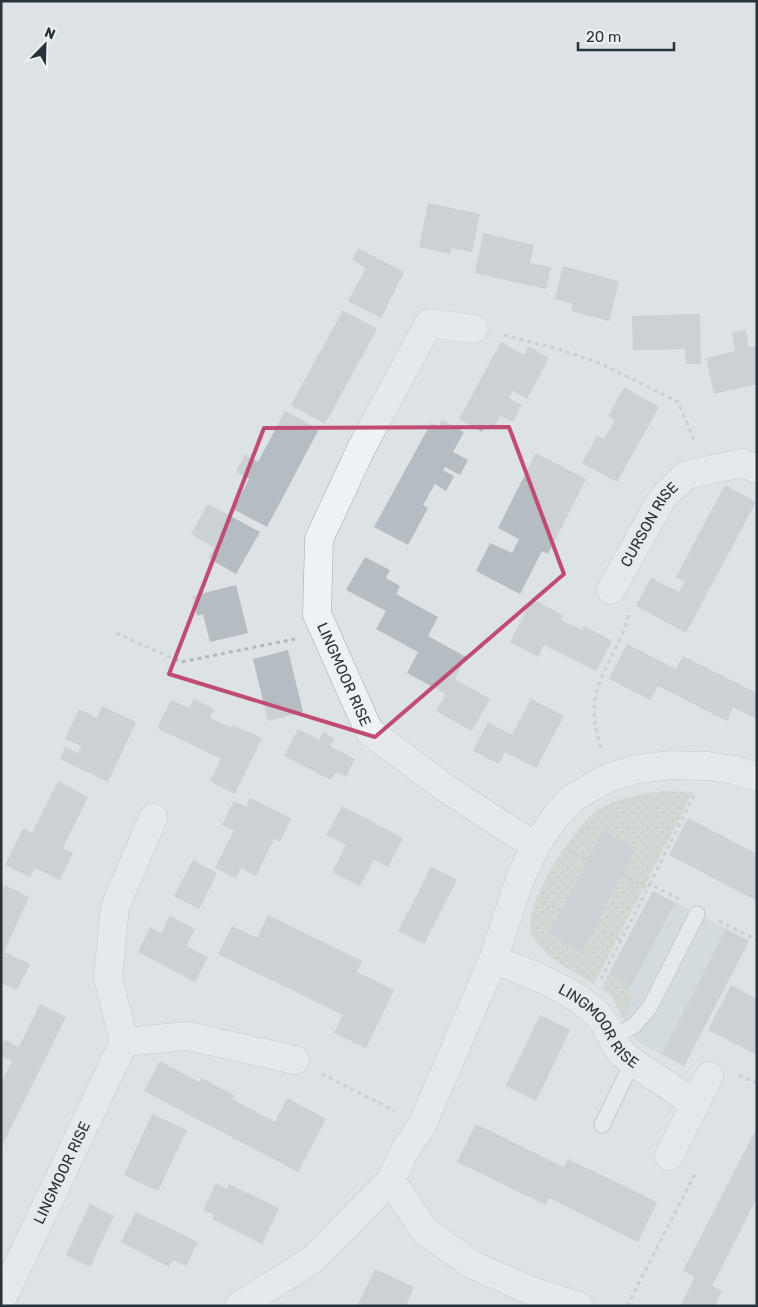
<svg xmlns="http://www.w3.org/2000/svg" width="758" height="1307" font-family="Rubik,sans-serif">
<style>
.built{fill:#cbd2d6}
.grass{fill:url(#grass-dots)}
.building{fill:#b5bcc2}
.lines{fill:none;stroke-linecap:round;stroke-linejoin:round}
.lane-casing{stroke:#a3aaae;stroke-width:17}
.street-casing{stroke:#a3aaae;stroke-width:29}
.path{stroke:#b3b8bc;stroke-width:3;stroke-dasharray:4 4;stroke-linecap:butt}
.lane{stroke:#eff2f4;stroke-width:15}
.street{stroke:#eff2f4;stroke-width:28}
.marked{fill:none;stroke:#c04c76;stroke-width:4;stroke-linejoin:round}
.labels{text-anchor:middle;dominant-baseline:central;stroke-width:4;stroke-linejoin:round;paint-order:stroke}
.street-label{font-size:15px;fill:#28323a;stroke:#ecf1f3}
</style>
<defs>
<pattern id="grass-dots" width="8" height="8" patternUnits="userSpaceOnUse" patternTransform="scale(1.25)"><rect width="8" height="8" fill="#c6cebf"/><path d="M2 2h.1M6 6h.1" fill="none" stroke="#aab1a5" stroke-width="1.8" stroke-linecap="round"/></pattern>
</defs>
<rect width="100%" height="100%" fill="#dde2e5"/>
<polygon class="built" points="653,891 749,941 684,1066 636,1041 624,1018 634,997 627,993 630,986 609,973"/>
<g class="grass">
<path d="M662 791 693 792 594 984C574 971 542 958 532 934 521 906 576 823 600 808 619 797 641 795 662 791Z"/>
<polygon points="609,973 631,986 627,993 634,997 624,1018 622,1018 611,995 601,989"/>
</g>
<g class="building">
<polygon points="428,203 480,214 472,252 451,248 450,254 419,247"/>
<polygon points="483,233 534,245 530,263 551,267 546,289 475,273"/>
<polygon points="358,248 404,272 381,318 348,301 366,268 352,260"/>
<polygon points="563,266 619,281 609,321 571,311 573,304 555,299"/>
<polygon points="343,310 377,329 325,424 291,405"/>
<polygon points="700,314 701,364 686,364 685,349 633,350 632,316"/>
<polygon points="745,330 749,347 757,346 757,384 714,394 706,358 735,351 732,333"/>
<polygon points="501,342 524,355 528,346 549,358 527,399 513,391 509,398 522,405 513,422 500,416 493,428 486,424 482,432 459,419"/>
<polygon points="624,387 659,407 617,482 582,463 597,436 604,439 615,420 608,416"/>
<polygon points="285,411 319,429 267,527 233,509 249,479 236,472 245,454 258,462"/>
<polygon points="442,420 464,432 453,452 468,460 460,475 445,467 443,470 454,476 446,491 435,484 423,505 428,508 408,545 374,527 431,423 438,427"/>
<polygon points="536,453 586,479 548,554 542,551 520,594 476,571 490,543 512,553 519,539 498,528"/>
<polygon points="725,485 756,502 686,633 636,606 651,578 679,592 685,582 676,577"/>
<polygon points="208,504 260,532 236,574 208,558 214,548 191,534"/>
<polygon points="365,557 390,570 386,578 400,586 396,594 438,617 428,636 466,657 455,679 490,699 472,731 436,711 446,694 407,673 418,652 376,629 386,611 346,590"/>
<polygon points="236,585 248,633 210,642 203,614 197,616 192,596"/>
<polygon points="532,599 563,615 561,620 573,626 582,630 584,626 612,641 596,671 544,645 538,657 510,642"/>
<polygon points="627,644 676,669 683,656 757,693 757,719 733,707 727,721 658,686 650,700 609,679"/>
<polygon points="288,650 303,712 268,721 253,659"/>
<polygon points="194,699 214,709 210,718 232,728 233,725 262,738 235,794 210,781 221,759 157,728 171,700 189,708"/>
<polygon points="531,699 564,716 536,768 505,752 499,764 473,751 488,722 512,735"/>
<polygon points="102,706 136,722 108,782 60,759 65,747 78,753 81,746 65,739 79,709 97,718"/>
<polygon points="298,729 319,740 323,732 334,738 330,746 355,759 346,777 336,772 331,780 284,756"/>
<polygon points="58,781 88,797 63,848 73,853 60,880 35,868 30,877 5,865 23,828 32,833"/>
<polygon points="250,798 291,818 280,842 274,839 256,876 241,868 236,878 215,868 234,830 222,825 234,801 246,807"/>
<polygon points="342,806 403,838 388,867 374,860 360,886 332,872 346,845 326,835"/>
<polygon points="688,818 757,854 757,901 669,855"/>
<polygon points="603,831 636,848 582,952 549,934"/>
<polygon points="193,860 217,873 199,909 174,896"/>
<polygon points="431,867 457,880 424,944 398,931"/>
<polygon points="5,885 29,897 4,952 30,964 17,990 1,983 1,892"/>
<polygon points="653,891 675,903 631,986 609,973"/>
<polygon points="268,915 362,961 357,972 394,990 366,1048 334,1033 343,1015 218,954 232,926 257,938"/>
<polygon points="170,916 195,929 186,946 208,957 195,982 138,952 150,927 161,933"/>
<polygon points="726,929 749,941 684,1066 662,1054"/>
<polygon points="731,985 757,999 757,1055 708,1030"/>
<polygon points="40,1004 66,1017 1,1148 1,1083 12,1061 1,1056 1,1047 5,1040 19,1047"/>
<polygon points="540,1015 570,1030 536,1101 506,1086"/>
<polygon points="160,1061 199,1082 201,1078 234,1095 232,1099 275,1122 287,1098 326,1119 298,1172 144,1091"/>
<polygon points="152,1114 187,1130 158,1191 124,1175"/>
<polygon points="476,1124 564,1167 568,1159 657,1202 638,1242 549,1198 546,1205 457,1162"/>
<polygon points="757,1127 757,1198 712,1286 722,1291 715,1306 680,1306 695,1277 683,1271"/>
<polygon points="216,1183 227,1189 229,1184 279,1208 262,1244 212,1219 214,1215 203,1210"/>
<polygon points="90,1204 114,1216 90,1267 66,1255"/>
<polygon points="136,1212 198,1242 186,1266 173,1260 169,1267 121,1242"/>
<polygon points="375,1269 414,1287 406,1306 357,1306"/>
</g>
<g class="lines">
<g class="lane-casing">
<g id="lane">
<polyline points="610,1038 634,1026 650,1007 697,914"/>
<polyline points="602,1125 633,1061"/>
</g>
</g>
<g class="street-casing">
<g id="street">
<path id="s1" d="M474 329 429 323 362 447 319 539 317 614 369 731 444 787 519 836 536 845"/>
<path id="s2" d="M611 590 663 497 686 475 742 463 757 469"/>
<path id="s3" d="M493 960C526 971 576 991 600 1017 610 1028 612 1045 624 1055 646 1074 674 1085 694 1107"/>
<polyline points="124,1042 188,1036 295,1060"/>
<polyline points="669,1156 709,1076"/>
<polyline points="391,1180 425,1231 471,1264 529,1290 579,1306"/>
<path id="s4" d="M1 1301 124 1042 108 977 115 907 153 818"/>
<polyline points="239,1306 312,1260 391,1180 404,1152 422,1125 493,960 520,879 536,845 555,817 574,797 610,777 637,769 671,765 708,766 734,770 757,777"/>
</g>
</g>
<g class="path">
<polyline points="504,335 554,348 602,364 678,402 695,442"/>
<polyline points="116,633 181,662 295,639"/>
<path d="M601 748C587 702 596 688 616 647 621 637 627 626 628 615"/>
<polyline points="568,850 588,860"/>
<polyline points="622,874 648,889"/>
<polyline points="679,899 650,884 694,795"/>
<polyline points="544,902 561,911"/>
<polyline points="719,921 757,940"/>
<polyline points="596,926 621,940"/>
<polyline points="601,979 650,884"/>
<polyline points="322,1074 395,1111"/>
<polyline points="739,1075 757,1083"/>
<polyline points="627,1306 695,1174"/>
</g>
<use href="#lane" class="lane"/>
<use href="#street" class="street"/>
</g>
<path d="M0 0H758V1307H0ZM509 427 564 574 375 737 169 674 264 428Z" fill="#dde2e5" fill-opacity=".55" fill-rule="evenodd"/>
<path class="marked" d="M509 427 564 574 375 737 169 674 264 428Z"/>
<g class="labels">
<g class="street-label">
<text stroke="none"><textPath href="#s2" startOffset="76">CURSON RISE</textPath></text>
<text stroke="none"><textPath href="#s1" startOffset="429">LINGMOOR RISE</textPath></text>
<text stroke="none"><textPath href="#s3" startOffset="128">LINGMOOR RISE</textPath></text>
<text stroke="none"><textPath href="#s4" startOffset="142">LINGMOOR RISE</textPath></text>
</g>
</g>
<rect width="758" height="1307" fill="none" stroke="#28323a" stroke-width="5"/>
<g transform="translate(45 45) rotate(23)" stroke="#ecf1f3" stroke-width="4" paint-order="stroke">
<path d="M0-4L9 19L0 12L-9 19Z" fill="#28323a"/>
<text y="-8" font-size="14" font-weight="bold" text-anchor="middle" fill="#28323a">N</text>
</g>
<path d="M578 42v8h96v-8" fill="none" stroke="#28323a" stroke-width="2.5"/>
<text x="586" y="42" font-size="15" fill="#28323a" stroke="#ecf1f3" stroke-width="4" paint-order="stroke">20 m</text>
</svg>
